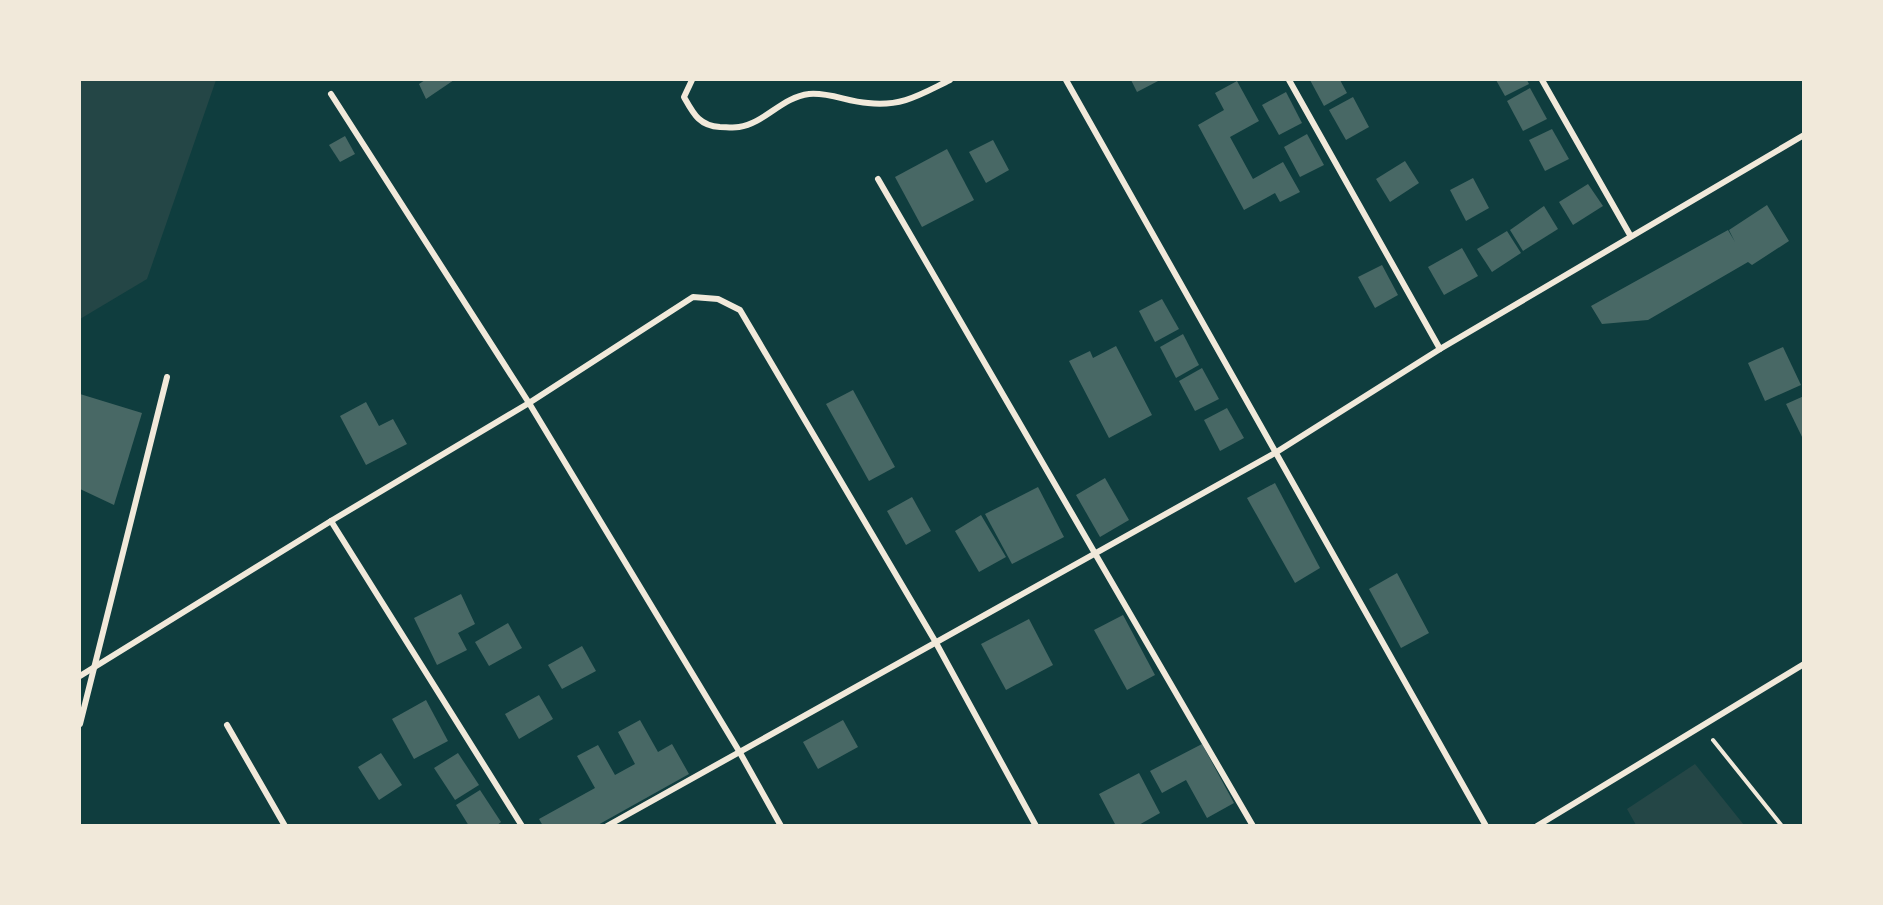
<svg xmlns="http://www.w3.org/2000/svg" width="1883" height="905" font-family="Mulish,sans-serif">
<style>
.green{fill:#244646}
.building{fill:#486865}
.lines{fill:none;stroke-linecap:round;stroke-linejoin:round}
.path{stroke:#f1e9da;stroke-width:4}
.minor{stroke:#f1e9da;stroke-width:6}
</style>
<rect width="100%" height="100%" fill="#0f3d3e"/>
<g class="green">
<polygon points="80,80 216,80 147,279 80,319"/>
<polygon points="1695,764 1744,825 1636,825 1627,809"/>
</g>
<g class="building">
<polygon points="425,80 454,80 426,99 419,84"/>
<polygon points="1131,80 1160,80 1137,92"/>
<polygon points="1310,80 1340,80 1347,93 1324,106"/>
<polygon points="1496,80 1527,80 1529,84 1505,96"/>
<polygon points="1237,81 1259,121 1230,137 1253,179 1283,162 1300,192 1280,202 1275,193 1244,210 1198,125 1224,110 1215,93"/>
<polygon points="1530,88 1547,119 1523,131 1507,101"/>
<polygon points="1286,92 1302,123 1279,135 1262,105"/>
<polygon points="1353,97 1369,127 1346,140 1329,110"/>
<polygon points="1552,129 1569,159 1545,171 1529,140"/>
<polygon points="1307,134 1324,165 1300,177 1284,147"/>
<polygon points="345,136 355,154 340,162 329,145"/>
<polygon points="993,140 1009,170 986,183 969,152"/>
<polygon points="947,149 974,200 922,227 895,177"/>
<polygon points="1405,161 1419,183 1390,202 1376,179"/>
<polygon points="1473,178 1489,208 1466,221 1450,190"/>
<polygon points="1588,184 1603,206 1573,225 1559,202"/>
<polygon points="1767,205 1789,241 1752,265 1748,262 1648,320 1602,324 1591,306 1728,230 1735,242 1729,230"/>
<polygon points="1544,206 1558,229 1523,251 1510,230"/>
<polygon points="1507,231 1521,253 1492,272 1477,249"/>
<polygon points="1462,248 1478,276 1444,295 1428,267"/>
<polygon points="1382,265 1398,295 1375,308 1358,277"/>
<polygon points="1162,299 1179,329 1155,342 1139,311"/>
<polygon points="1183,334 1199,365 1176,378 1160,347"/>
<polygon points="1116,346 1152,415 1109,438 1069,361 1090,351 1093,358"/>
<polygon points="1783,347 1801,385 1765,401 1748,363"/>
<polygon points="1202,368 1219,399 1195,411 1179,381"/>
<polygon points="853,390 895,467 869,481 826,404"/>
<polygon points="80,394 142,413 114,505 80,489"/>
<polygon points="1804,396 1804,441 1786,404"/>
<polygon points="366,402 379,426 393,419 407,444 366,465 340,416"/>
<polygon points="1227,408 1244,438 1220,451 1204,420"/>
<polygon points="1105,478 1129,520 1100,537 1076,495"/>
<polygon points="1275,483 1320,568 1295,583 1247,498"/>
<polygon points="1038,487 1064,537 1012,564 985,514"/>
<polygon points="912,497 931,531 906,545 887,511"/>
<polygon points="981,515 1006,557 979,572 955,531"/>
<polygon points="1397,573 1429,633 1401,648 1369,589"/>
<polygon points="461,594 475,624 458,633 467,650 437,665 414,618"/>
<polygon points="1123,615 1155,675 1127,690 1094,630"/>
<polygon points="1029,619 1053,665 1006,690 981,644"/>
<polygon points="508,623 522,648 489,666 475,642"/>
<polygon points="582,646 596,671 562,689 548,665"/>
<polygon points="539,695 553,719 519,739 505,714"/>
<polygon points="426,700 448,741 414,759 392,719"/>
<polygon points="640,720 658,752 672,744 689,774 596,826 543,826 539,819 595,788 577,756 598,745 615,775 635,764 618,732"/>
<polygon points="843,720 858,747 818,769 803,742"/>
<polygon points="1202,744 1234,803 1207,818 1186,780 1162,793 1150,771"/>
<polygon points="381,753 402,785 379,800 358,767"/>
<polygon points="458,753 479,785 455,800 434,768"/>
<polygon points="1139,773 1160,813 1137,826 1116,826 1099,794"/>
<polygon points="480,790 501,822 496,826 469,826 456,805"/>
</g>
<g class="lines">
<polyline class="path" points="1713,740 1782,826"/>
<g class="minor">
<path d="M692 80 684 97C693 113 699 126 720 127 726 127 733 128 739 127 765 123 782 97 809 94 829 92 848 102 868 103 902 107 921 94 950 80"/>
<polyline points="1066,80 1486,826"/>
<polyline points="1289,80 1440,349"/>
<polyline points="1542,80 1630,235"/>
<polyline points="331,94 529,403 739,751 781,826"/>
<polyline points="878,179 1253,826"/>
<polyline points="331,521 522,826"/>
<polyline points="80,676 331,521 529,403 693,297 718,299 740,310 935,641 1036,826"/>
<polyline points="80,724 167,377"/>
<polyline points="227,725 285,826"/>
<polyline points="607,826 1275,453 1440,349 1804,135"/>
<polyline points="1537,826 1804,664"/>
</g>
</g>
<rect width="1883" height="905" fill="none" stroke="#f1e9da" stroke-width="162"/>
</svg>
